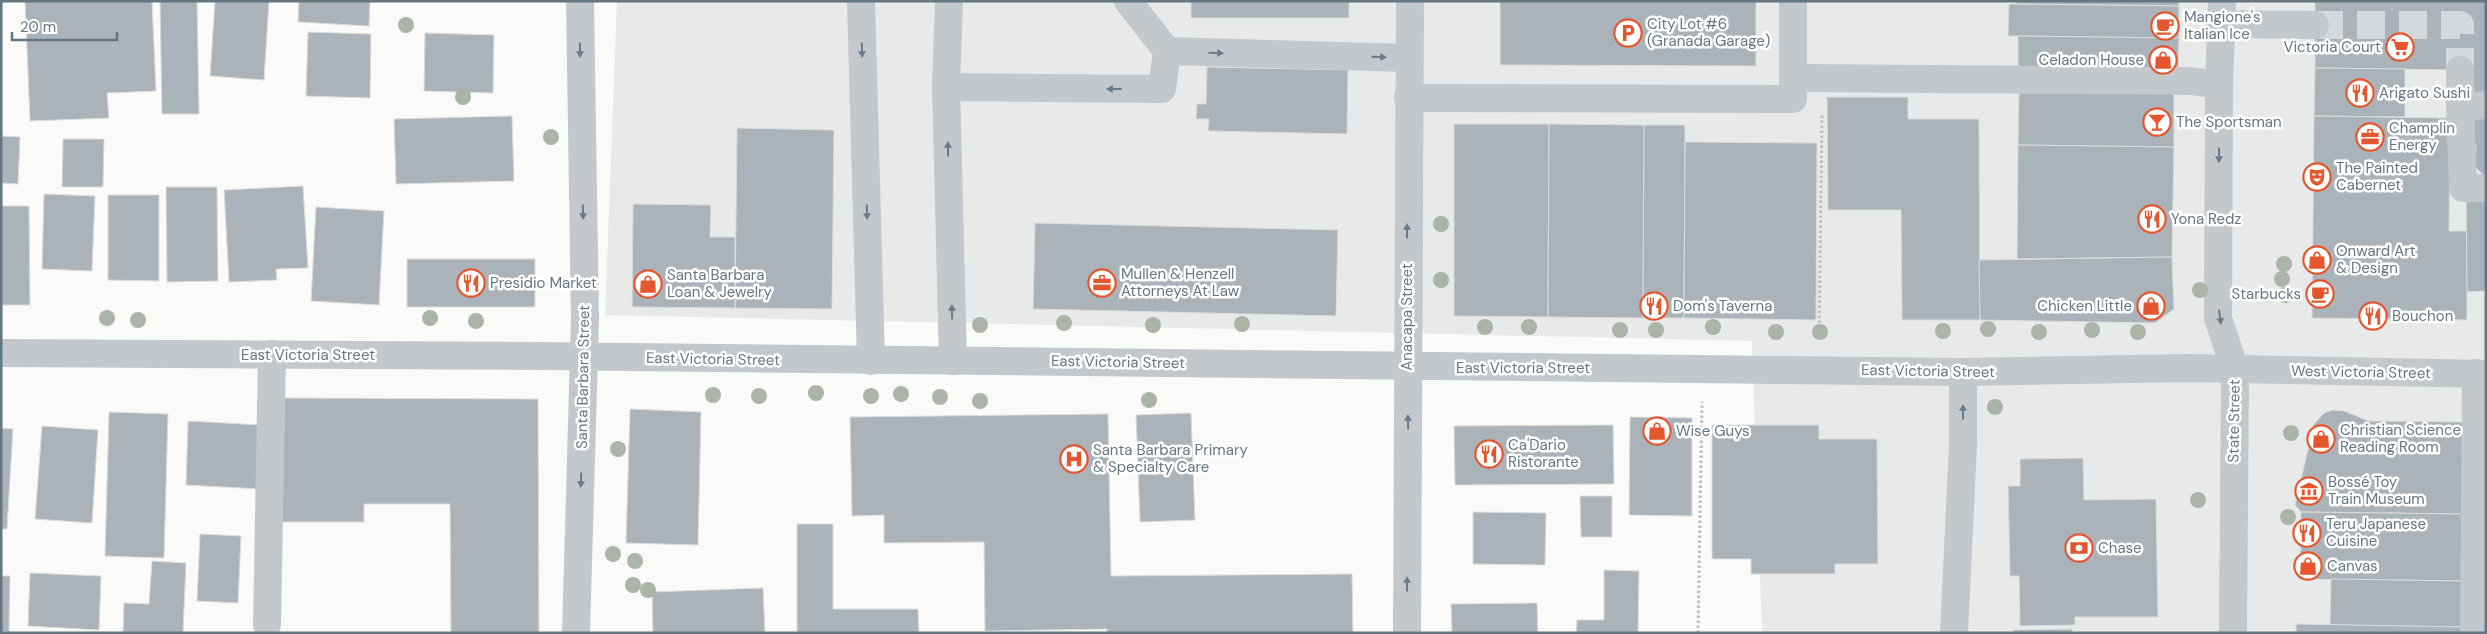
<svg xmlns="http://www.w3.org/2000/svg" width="2487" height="634" font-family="'DM Sans',sans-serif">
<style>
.built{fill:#e8e9e9}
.building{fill:#aab3b9;stroke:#dcdcda}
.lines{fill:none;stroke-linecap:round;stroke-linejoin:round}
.minor-tunnel{stroke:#d5d9db;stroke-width:28;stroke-dasharray:28 14;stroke-linecap:butt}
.path{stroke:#bbbfc2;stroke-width:3;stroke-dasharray:2.5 2.5;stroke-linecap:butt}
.minor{stroke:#c3c8cc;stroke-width:28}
.tree{fill:#aab4a7}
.oneway{fill:#6a7a87}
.labels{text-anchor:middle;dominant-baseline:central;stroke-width:5;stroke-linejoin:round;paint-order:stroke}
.poi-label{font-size:15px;fill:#657683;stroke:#fff;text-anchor:start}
.street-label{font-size:15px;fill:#657683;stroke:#fff}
</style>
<rect width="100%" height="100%" fill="#fafaf8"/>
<polygon class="built" points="617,1 2486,1 2486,633 1762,633 1752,341 605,315"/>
<g class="building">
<polygon points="25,1 152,1 156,91 107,93 109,118 30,121"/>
<polygon points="160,1 197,1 199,114 162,114"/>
<polygon points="215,1 269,1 264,80 210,76"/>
<polygon points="299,1 370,1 369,26 298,22"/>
<rect x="1191" y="1" width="158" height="17"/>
<polygon points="1500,1 1756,1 1756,66 1500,65"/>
<polygon points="2016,1 2179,1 2179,6 2016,4"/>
<polygon points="2315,1 2486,1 2486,97 2475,97 2465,70 2315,68"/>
<polygon points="2009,4 2179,6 2179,38 2008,36"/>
<polygon points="308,32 371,34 370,98 306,96"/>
<polygon points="425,33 494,35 493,93 424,91"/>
<polygon points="2018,36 2179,38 2178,74 2018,71"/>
<polygon points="1207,67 1348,70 1347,134 1208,131 1209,119 1196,119 1197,104 1206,104"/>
<polygon points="2315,68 2405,69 2405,117 2314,116"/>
<polygon points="2019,91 2174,93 2174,147 2018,145"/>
<polygon points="1827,97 1908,97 1908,119 1979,119 1980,320 1902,320 1901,210 1828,210"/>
<polygon points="2486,112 2486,178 2475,167 2476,145 2473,145 2474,119"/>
<polygon points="512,116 514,181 396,184 394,119"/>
<polygon points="2314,116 2450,118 2449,231 2467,231 2467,320 2312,318"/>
<polygon points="1454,124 1549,124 1548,317 1454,316"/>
<polygon points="1549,124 1644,125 1643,318 1548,317"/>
<polygon points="1644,125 1685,125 1684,318 1643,318"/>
<polygon points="737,128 834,130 832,309 735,308"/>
<polygon points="1,136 20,137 18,184 1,183"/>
<polygon points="63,139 104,139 103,187 62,187"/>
<polygon points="1685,142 1817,143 1816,320 1684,318"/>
<polygon points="2018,145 2174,147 2172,257 2017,259"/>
<polygon points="303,186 308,268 276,269 277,280 229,282 224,190"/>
<polygon points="166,187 217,187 218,281 167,282"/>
<polygon points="2466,193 2486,193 2486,291 2467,292"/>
<polygon points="44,194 95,196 92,271 42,269"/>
<polygon points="108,195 159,195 159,281 108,280"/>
<polygon points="633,204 711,205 710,237 735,237 735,308 632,307"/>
<polygon points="1,206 29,206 30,305 1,305"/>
<polygon points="316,207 384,211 379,305 311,301"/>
<polygon points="1035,223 1338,230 1336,316 1033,309"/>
<polygon points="2172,257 2174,309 2155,323 1980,320 1979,260"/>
<rect x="407" y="259" width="128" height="48"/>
<polygon points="279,398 538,399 539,633 451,633 450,504 364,504 364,522 279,522"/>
<polygon points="630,409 701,412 698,545 626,543"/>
<polygon points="2333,410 2344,411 2369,421 2463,422 2462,514 2301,512 2295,505 2314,424 2324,413"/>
<polygon points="109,412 168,414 164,558 105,556"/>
<polygon points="1191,413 1195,520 1140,522 1136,415"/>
<polygon points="1108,414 1111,576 1352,574 1353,633 1107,633 1107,629 985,631 984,542 884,543 884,515 852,516 850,417"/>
<polygon points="1630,417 1692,418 1692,516 1629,515"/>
<polygon points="188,421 262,425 260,489 186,485"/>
<polygon points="1613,425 1614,484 1455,485 1454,426"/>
<polygon points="1712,425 1819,425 1819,439 1877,439 1878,564 1835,564 1835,574 1751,574 1751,559 1712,559"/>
<polygon points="42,426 98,430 92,523 35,519"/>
<polygon points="1,428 13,429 7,529 1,529"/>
<polygon points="2083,458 2084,500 2156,499 2158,617 2075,617 2075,625 2020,626 2019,576 2010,576 2008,486 2020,486 2020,459"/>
<polygon points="1580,496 1612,496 1612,537 1581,537"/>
<polygon points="1473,512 1546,513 1545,565 1473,564"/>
<polygon points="2301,512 2462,514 2462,581 2300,579"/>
<polygon points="797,524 833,524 833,609 918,609 919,633 797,633"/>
<polygon points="200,534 241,536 238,603 197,601"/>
<polygon points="152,561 186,563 183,633 123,633 124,603 149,604"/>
<polygon points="1604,570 1639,571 1638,633 1576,633 1577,620 1604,620"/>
<polygon points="30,573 101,576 99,630 28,626"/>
<polygon points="1,576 10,576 9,632 1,632"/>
<polygon points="2331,579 2462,581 2461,627 2330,625"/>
<polygon points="763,588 765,633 653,633 652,592"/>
<polygon points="1537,603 1538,633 1452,633 1451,604"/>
<polygon points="2296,624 2465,627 2465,633 2296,633"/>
<polygon points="2072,629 2072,633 2013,633 2013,630"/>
</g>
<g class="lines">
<polyline class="minor-tunnel" points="2315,25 2460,25 2460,70"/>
<g class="path">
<polyline points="1819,338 1822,114"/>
<polyline points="1698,633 1702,402"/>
</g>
<g class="minor">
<polyline points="861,1 871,361"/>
<polyline points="949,1 946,87 953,361"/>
<polyline points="2222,1 2219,85 2218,318 2235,370 2233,633"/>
<polyline points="2220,24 2315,25"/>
<polyline points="1167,51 1408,58"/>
<polyline points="2460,70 2460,107 2486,105"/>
<polyline points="1793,78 2191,81 2219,85"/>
<polyline points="946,87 1162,89 1167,51 1128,1"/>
<polyline points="1408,98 1793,99 1793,1"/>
<polyline points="2460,107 2463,188 2486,188"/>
<polyline points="1,353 541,356 1963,372 2189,368 2486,374"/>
<polyline points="267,625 272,354"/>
<polyline points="576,633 585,319 580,1"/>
<polyline points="1407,633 1410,1"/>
<polyline points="1954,633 1963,445 1963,372"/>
<polyline points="2474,633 2476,373"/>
</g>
</g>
<g class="tree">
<circle cx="406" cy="25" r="8"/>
<circle cx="463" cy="97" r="8"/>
<circle cx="551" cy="137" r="8"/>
<circle cx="1441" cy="224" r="8"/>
<circle cx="2284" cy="264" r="8"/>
<circle cx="2282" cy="279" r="8"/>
<circle cx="1441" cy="280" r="8"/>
<circle cx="2200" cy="290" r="8"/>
<circle cx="2285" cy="295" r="8"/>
<circle cx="107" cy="318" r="8"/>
<circle cx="430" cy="318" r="8"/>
<circle cx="138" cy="320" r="8"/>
<circle cx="476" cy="321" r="8"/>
<circle cx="1064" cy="323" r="8"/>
<circle cx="1242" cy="324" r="8"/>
<circle cx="980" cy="325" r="8"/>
<circle cx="1153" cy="325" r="8"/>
<circle cx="1485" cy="327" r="8"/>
<circle cx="1529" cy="327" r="8"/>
<circle cx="1713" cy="327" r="8"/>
<circle cx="1988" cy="329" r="8"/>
<circle cx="1620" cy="330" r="8"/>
<circle cx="1656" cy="330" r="8"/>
<circle cx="2092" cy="330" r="8"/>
<circle cx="1943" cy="331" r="8"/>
<circle cx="1776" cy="332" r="8"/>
<circle cx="1820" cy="332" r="8"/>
<circle cx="2039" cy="332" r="8"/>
<circle cx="2138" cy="332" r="8"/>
<circle cx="816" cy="393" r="8"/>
<circle cx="901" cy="394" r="8"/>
<circle cx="713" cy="395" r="8"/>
<circle cx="759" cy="396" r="8"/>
<circle cx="871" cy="396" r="8"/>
<circle cx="940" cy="397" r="8"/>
<circle cx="1149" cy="400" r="8"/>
<circle cx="980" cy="401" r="8"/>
<circle cx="1995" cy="407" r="8"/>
<circle cx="2291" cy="433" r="8"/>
<circle cx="618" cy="449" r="8"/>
<circle cx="2198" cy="500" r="8"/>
<circle cx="2288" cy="517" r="8"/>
<circle cx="613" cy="554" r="8"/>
<circle cx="635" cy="561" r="8"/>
<circle cx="633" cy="585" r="8"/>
<circle cx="648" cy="590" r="8"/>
</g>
<defs><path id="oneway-solid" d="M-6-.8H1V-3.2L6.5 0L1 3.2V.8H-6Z" transform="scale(1.25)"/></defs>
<g class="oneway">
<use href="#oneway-solid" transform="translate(580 50) rotate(89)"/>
<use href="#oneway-solid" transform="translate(862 50) rotate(88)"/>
<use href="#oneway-solid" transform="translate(1216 53) rotate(2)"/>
<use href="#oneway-solid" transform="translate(1379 57) rotate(1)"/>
<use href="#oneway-solid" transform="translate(1114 89) rotate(-180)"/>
<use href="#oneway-solid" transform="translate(948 149) rotate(-91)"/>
<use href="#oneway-solid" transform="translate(2219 155) rotate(90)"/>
<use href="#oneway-solid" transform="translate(583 212) rotate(89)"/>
<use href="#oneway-solid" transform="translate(867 212) rotate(88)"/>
<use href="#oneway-solid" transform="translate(1407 231) rotate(-90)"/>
<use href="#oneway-solid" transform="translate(952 312) rotate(-91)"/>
<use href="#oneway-solid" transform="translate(2220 317) rotate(82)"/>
<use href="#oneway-solid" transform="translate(1963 412) rotate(-90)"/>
<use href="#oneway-solid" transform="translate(1408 422) rotate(-91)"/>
<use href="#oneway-solid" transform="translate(581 480) rotate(92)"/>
<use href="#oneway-solid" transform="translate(1407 584) rotate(-90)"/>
</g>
<defs>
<g id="cafe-ring" transform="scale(1.4375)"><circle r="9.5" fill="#fff" stroke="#e4572e" stroke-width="1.5"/><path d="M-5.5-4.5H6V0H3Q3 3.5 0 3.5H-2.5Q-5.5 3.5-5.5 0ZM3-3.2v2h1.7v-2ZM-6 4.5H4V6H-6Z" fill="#e4572e"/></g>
<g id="parking-ring" transform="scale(1.4375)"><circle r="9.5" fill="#fff" stroke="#e4572e" stroke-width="1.5"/><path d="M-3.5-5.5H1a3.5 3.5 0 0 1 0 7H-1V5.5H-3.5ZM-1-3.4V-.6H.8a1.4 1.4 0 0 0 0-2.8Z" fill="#e4572e"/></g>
<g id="supermarket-ring" transform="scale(1.4375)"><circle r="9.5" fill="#fff" stroke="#e4572e" stroke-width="1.5"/><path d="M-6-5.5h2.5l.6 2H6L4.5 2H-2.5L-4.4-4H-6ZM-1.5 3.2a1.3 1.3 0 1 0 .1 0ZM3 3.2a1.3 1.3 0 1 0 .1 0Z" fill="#e4572e"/></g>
<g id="shop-ring" transform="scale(1.4375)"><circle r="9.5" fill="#fff" stroke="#e4572e" stroke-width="1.5"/><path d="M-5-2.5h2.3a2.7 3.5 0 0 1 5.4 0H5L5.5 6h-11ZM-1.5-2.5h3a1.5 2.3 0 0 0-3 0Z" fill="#e4572e"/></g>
<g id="restaurant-ring" transform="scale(1.4375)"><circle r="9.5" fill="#fff" stroke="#e4572e" stroke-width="1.5"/><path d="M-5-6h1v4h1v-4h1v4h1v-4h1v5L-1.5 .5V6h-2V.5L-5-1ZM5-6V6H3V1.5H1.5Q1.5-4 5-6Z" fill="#e4572e"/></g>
<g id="bar-ring" transform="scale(1.4375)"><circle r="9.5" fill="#fff" stroke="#e4572e" stroke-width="1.5"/><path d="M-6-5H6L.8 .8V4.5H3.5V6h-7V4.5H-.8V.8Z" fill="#e4572e"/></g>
<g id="office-ring" transform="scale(1.4375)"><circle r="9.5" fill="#fff" stroke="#e4572e" stroke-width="1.5"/><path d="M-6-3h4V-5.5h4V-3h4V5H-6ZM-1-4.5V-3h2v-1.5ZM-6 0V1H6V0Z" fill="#e4572e"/></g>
<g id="theatre-ring" transform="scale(1.4375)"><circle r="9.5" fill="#fff" stroke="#e4572e" stroke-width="1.5"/><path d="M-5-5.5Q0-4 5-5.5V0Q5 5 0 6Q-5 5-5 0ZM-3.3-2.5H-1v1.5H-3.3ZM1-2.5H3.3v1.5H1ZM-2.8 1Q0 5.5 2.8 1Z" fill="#e4572e"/></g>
<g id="hospital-ring" transform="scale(1.4375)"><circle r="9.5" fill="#fff" stroke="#e4572e" stroke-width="1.5"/><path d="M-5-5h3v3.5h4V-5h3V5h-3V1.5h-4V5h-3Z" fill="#e4572e"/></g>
<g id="museum-ring" transform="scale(1.4375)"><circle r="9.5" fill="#fff" stroke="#e4572e" stroke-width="1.5"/><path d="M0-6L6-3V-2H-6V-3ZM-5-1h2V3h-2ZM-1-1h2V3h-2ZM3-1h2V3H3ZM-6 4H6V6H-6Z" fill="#e4572e"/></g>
<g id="bank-ring" transform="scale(1.4375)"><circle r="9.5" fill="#fff" stroke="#e4572e" stroke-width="1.5"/><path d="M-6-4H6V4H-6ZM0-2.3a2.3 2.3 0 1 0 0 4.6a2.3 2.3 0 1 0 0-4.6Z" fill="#e4572e"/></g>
</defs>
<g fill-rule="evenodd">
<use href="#cafe-ring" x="2165" y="26"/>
<use href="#parking-ring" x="1628" y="33"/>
<use href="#supermarket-ring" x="2400" y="47"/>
<use href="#shop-ring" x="2163" y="60"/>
<use href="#restaurant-ring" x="2360" y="93"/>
<use href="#bar-ring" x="2157" y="122"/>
<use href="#office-ring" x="2370" y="137"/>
<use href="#theatre-ring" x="2317" y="177"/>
<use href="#restaurant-ring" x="2152" y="219"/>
<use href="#shop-ring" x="2317" y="260"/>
<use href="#restaurant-ring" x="471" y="283"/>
<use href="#office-ring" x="1102" y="283"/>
<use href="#shop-ring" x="648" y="284"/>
<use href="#cafe-ring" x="2320" y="294"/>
<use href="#restaurant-ring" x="1654" y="306"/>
<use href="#shop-ring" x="2151" y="306"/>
<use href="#restaurant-ring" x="2373" y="316"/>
<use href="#shop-ring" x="1657" y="431"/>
<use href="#shop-ring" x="2321" y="439"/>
<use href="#restaurant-ring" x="1489" y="454"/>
<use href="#hospital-ring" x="1074" y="459"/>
<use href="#museum-ring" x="2309" y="491"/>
<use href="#restaurant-ring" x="2307" y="533"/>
<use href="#bank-ring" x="2079" y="548"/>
<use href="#shop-ring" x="2308" y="566"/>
</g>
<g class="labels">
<g class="poi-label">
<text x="2184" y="17">Mangione's<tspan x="2184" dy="17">Italian Ice</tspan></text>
<text x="1647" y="24">City Lot #6<tspan x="1647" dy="17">(Granada Garage)</tspan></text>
<text x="2381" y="47" text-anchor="end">Victoria Court</text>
<text x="2144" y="60" text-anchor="end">Celadon House</text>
<text x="2379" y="93">Arigato Sushi</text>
<text x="2176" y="122">The Sportsman</text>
<text x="2389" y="128">Champlin<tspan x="2389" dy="17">Energy</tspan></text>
<text x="2336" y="168">The Painted<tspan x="2336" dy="17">Cabernet</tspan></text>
<text x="2171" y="219">Yona Redz</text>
<text x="2336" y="251">Onward Art<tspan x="2336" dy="17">&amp; Design</tspan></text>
<text x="1121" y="274">Mullen &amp; Henzell<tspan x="1121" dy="17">Attorneys At Law</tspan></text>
<text x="667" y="275">Santa Barbara<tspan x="667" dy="17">Loan &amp; Jewelry</tspan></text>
<text x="490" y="283">Presidio Market</text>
<text x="2301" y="294" text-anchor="end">Starbucks</text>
<text x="1673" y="306">Dom's Taverna</text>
<text x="2132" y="306" text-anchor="end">Chicken Little</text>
<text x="2392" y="316">Bouchon</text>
<text x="2340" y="430">Christian Science<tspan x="2340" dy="17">Reading Room</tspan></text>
<text x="1676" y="431">Wise Guys</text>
<text x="1508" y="445">Ca'Dario<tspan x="1508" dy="17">Ristorante</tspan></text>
<text x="1093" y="450">Santa Barbara Primary<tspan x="1093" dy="17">&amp; Specialty Care</tspan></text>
<text x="2328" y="482">Bossé Toy<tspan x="2328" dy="17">Train Museum</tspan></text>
<text x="2326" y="524">Teru Japanese<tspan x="2326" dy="17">Cuisine</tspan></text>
<text x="2098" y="548">Chase</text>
<text x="2327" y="566">Canvas</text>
</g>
<g class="street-label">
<text transform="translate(1407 317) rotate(-90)">Anacapa Street</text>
<text x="308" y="355">East Victoria Street</text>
<text transform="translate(713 359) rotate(1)">East Victoria Street</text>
<text transform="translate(1118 362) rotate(1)">East Victoria Street</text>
<text x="1523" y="368">East Victoria Street</text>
<text transform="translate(1928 371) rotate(1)">East Victoria Street</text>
<text transform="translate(2361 372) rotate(1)">West Victoria Street</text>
<text transform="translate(583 377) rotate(-89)">Santa Barbara Street</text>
<text transform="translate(2234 421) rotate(-89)">State Street</text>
</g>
</g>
<rect width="2487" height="634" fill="none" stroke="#657683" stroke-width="5"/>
<path d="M12 32v8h105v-8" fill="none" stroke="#657683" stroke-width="2.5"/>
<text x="20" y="32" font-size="15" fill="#657683" stroke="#ffffff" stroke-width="4" paint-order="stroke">20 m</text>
</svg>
